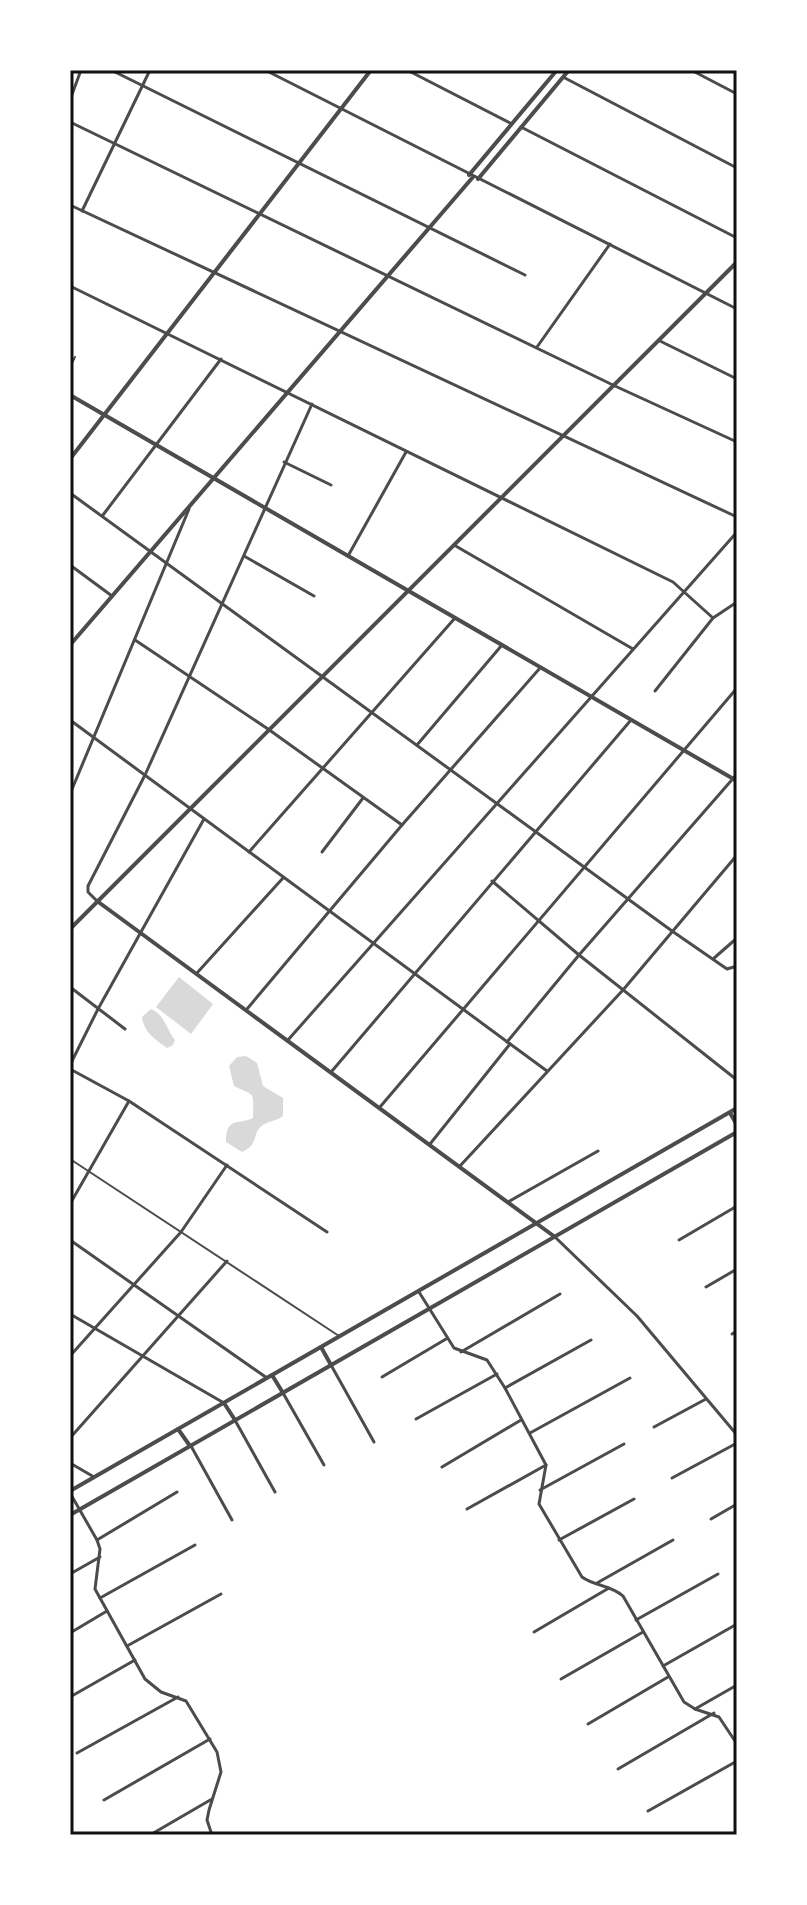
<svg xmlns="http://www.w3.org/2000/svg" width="807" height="1905" font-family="'PT Sans',sans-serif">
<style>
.water{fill:#d9d9d9}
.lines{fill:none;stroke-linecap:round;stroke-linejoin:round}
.service{stroke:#4c4c4c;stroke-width:2}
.pedestrian{stroke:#4c4c4c;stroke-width:2}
.minor{stroke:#4c4c4c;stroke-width:3}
.tertiary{stroke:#4c4c4c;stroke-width:4}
.neatline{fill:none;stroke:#111;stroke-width:3}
</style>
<rect width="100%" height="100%" fill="#fff"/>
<g class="water">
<polygon points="179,977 213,1004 191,1034 156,1007"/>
<path d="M151 1009C165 1015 166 1029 175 1040L173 1045 167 1048C155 1039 144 1033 142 1017Z"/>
<path d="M246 1056 257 1063 263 1086 283 1098V1116C276 1121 269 1121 263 1125 251 1133 260 1144 242 1152L226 1142C226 1117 237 1125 253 1118 253 1091 257 1097 234 1086L229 1066 237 1057Z"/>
</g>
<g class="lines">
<polyline class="service" points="70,367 75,357"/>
<polyline class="pedestrian" points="70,1159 339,1336"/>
<g class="minor">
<polyline points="111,70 525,275"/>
<polyline points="265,70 737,309"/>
<polyline points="407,70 510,123"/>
<polyline points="691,70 737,94"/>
<polyline points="563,77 737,168"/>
<polyline points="70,100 81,70"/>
<polyline points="70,122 615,386 737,442"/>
<polyline points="521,127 737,238"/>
<polyline points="70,205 737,517"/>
<polyline points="82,211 150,70"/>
<polyline points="70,286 673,582 713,618"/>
<polyline points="660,341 737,379"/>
<polyline points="537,347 610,244"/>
<polyline points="284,462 331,485"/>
<polyline points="70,493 672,931 727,969 737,966"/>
<polyline points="103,515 221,359"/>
<polyline points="454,545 633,649"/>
<polyline points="244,556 314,596"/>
<polyline points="348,556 406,452"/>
<polyline points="70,565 112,596"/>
<polyline points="135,640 268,729 402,825"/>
<polyline points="655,691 713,618 737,602"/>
<polyline points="70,720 547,1071"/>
<polyline points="417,745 502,645"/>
<polyline points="70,794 189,509"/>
<polyline points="249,852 455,618"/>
<polyline points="322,852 363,798"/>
<polyline points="492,881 579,955 737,1080"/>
<polyline points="97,901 88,892 88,886 145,775 312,404"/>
<polyline points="713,959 737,938"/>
<polyline points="197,973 283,878"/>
<polyline points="70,987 125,1029"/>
<polyline points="247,1009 402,825 540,668"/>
<polyline points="288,1040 737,532"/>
<polyline points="507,1042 579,955 737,774"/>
<polyline points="70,1065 98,1009 204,819"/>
<polyline points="70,1069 129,1101 327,1232"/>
<polyline points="332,1071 631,720"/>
<polyline points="380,1107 737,688"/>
<polyline points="430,1144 510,1044"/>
<polyline points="460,1166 623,990 737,855"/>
<polyline points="508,1202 598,1151"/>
<polyline points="70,1204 129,1101"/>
<polyline points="556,1238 637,1316 737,1435"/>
<polyline points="70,1240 267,1378"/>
<polyline points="679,1240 737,1206"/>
<polyline points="706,1287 737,1269"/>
<path d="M419 1292 454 1348 487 1360 505 1388 546 1465 539 1504 582 1577C594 1586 611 1585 623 1596L684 1702 695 1709 719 1717 737 1744"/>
<polyline points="70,1314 224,1403"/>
<polyline points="732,1334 737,1331"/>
<polyline points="461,1352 560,1294"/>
<polyline points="70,1356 181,1232 227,1165"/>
<polyline points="331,1365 374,1442"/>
<polyline points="382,1377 446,1339"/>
<polyline points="505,1388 591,1340"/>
<polyline points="283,1393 324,1465"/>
<polyline points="416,1419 497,1374"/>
<polyline points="236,1422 275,1492"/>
<polyline points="654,1427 706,1399"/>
<polyline points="530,1433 630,1378"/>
<polyline points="70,1438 227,1261"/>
<polyline points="191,1446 232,1520"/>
<polyline points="70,1463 94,1477"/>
<polyline points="442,1467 521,1420"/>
<polyline points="672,1478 737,1443"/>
<polyline points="540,1490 624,1444"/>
<polyline points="70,1493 97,1540 100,1549 95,1589 145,1679 161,1692 186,1701 217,1752 221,1772 209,1810 207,1820 212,1835"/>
<polyline points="467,1509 546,1465"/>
<polyline points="711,1519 737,1504"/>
<polyline points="97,1540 177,1492"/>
<polyline points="559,1540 634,1499"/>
<polyline points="70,1574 100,1557"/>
<polyline points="597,1583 673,1540"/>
<polyline points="100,1598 195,1545"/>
<polyline points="636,1620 718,1574"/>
<polyline points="534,1632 609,1588"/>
<polyline points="70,1633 107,1611"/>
<polyline points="127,1646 221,1594"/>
<polyline points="663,1666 737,1624"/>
<polyline points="561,1679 643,1632"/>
<polyline points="70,1697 135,1660"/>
<polyline points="695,1709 737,1685"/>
<polyline points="588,1724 668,1677"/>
<polyline points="77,1753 178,1697"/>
<polyline points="618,1769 714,1713"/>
<polyline points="104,1800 210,1739"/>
<polyline points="648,1811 737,1761"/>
<polyline points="150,1835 212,1799"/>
</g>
<g class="tertiary">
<polyline points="469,175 557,70"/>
<polyline points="478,179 569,70"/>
<polyline points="70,395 737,781"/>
<polyline points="70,459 371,70"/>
<polyline points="70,645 473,177"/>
<polyline points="97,901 555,1237"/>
<polyline points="70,929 737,262"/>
<polyline points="730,1113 737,1125"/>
<polyline points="321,1347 331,1365"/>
<polyline points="272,1375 283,1393"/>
<polyline points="224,1403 235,1420"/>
<polyline points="178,1429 190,1446"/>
<polyline points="70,1491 737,1108"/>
<polyline points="70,1515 737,1132"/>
</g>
</g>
<rect width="807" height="1905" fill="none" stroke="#ffffff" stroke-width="144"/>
<rect x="72" y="72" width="663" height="1761" class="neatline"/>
</svg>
